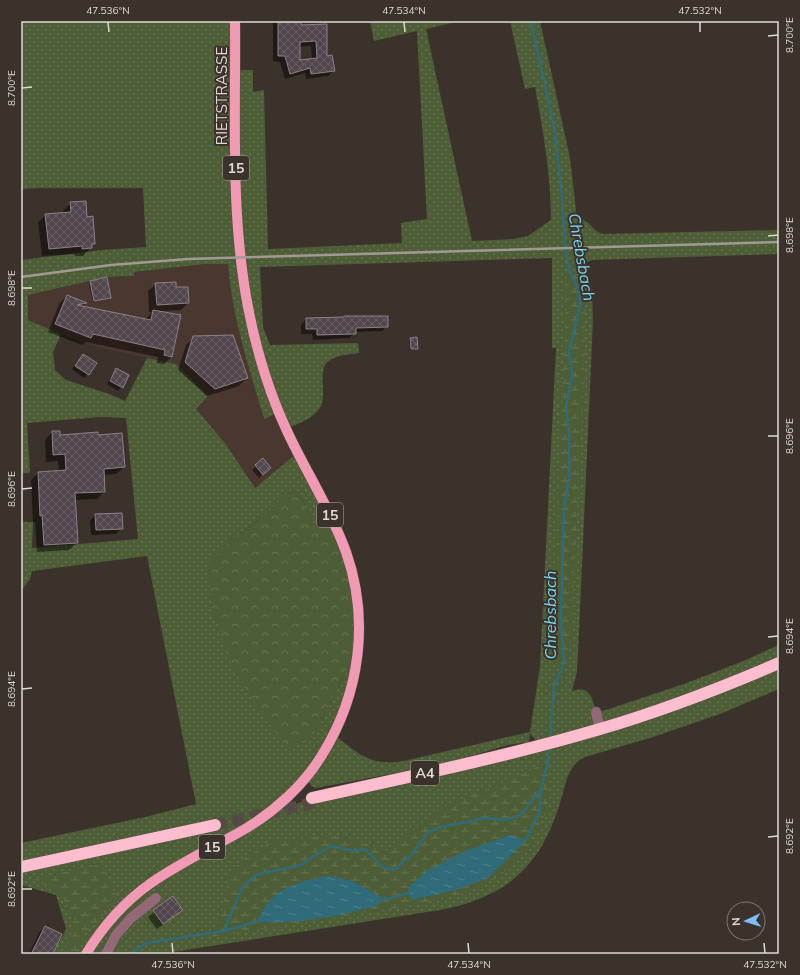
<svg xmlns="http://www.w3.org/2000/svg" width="800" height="975" font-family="Mulish,sans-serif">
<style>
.industrial{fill:#4a3730}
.grass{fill:url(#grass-dots);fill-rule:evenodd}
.forest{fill:url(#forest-crowns)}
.wetland{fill:url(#wetland-marsh)}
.water{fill:url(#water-ripples)}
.shadow{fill:#0007;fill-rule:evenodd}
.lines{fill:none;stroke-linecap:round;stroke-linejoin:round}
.stream{stroke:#306b7a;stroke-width:2.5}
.building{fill:url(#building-cross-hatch);stroke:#8d8188;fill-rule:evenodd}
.highway-tunnel{stroke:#544b45;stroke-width:12;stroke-dasharray:12 6;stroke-linecap:butt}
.minor-casing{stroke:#59504a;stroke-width:11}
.major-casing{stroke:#59504a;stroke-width:11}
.highway-casing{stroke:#59504a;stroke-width:13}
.minor{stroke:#936975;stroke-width:10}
.major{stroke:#f09ab4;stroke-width:10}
.highway{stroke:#fcbdcf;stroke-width:12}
.rail{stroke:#a19994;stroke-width:2.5}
.ticks{fill:none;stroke:#dfd9d5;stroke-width:1.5}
.labels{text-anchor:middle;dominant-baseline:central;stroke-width:4;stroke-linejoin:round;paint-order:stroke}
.shield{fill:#3c322c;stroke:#aea7a2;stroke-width:1}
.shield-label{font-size:14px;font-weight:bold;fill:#dfd9d5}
.street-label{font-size:15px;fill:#dfd9d5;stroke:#3c322c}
.water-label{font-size:16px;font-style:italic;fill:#79d6ef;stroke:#3c322c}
.neatline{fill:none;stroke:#dfd9d5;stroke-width:1.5}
.ticks-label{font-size:10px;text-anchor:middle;fill:#dfd9d5}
</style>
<defs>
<pattern id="grass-dots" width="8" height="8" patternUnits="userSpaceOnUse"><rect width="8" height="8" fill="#4d5d36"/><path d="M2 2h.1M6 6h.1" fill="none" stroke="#667452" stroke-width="1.8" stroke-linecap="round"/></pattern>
<pattern id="forest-crowns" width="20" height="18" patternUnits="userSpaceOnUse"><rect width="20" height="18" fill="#4d5d36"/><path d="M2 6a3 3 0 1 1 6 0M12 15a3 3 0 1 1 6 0" fill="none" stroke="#667452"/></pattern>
<pattern id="wetland-marsh" width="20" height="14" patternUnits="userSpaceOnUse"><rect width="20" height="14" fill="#4d5d36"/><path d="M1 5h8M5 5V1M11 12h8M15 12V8" fill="none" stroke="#667452"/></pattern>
<pattern id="water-ripples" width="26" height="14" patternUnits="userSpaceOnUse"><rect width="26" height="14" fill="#306b7a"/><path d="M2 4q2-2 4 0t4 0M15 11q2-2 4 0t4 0" fill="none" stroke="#4e808c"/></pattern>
<pattern id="building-cross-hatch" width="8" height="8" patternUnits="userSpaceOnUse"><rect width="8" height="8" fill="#51464d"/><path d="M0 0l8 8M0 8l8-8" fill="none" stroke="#6a6066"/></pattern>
</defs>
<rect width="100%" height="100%" fill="#3c322c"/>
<polygon class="industrial" points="205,264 228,264 230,285 239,331 263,419 279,412 297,453 255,488 225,443 196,409 208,396 176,364 92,346 28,320 28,295 107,277 134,276 134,272"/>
<path class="grass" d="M21 21H235L236 70H253V92L264 90 268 249 402 243 401 223 427 219 417 31 374 41 370 21H460L426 29 472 241 514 239 528 236 551 220C551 175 543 131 535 87L525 89 510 21H540L570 158 577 219C590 218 591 231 603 234L779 230V254L592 260 579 265 589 280 592 291 593 320 578 654 577 672 572 691C590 685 592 697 596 712L606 710 684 684 741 662 779 645V689L720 714 650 738 585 757C566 766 566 785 560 803 540 868 506 897 440 910L160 954H53L66 929 56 895 21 885V843L145 817 196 804 147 556 32 571 30 579 21 591V519L24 522H33L32 548 138 539 126 418 100 417 27 423 30 473H21V260L102 250 146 247 143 188H38L21 189ZM552 258V348H556L540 666 530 732 404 761C369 766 361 755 334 735L359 646 311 740 254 701 236 673 215 622 211 596 223 546 267 514 288 492 299 493 314 524 327 511 297 453 255 488 225 443 196 409 208 396 176 364 147 358 125 401 109 394 66 380 55 370 53 352 61 334 28 320V295L107 277 134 276V272L205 264H228C232 317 249 368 264 419L279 412 286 429C297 424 313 419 320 408 323 403 323 396 323 390 323 384 322 377 323 371 326 355 346 355 359 353L358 343 270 345 263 327 260 267ZM530 733 539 745 312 798 264 816 306 777 311 786 316 788 418 769 447 763 508 745 529 742Z"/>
<path class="forest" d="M288 492 299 493 314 524 327 511 347 554 359 646 311 740 287 748C259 709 227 669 215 621 210 603 210 583 208 564L223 546 267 514Z"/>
<g class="wetland">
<polygon points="569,269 580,279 585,311 584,377 570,650 561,685 555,697 548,692 558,665 555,630 557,582 556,536 566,311 565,282"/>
<polygon points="548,762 548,808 526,852 499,877 461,894 401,907 211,937 223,908 229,873 247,856 273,841 341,835 388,851 440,808 499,784"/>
<polygon points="101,864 118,900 84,935 75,954 63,954 76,923 60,892 34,879"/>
</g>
<g class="water">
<polygon points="510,835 526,840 488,878 456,890 411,900 408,888 426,871 465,851"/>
<path d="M330 876 352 881 381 897 382 900 377 906 336 916 293 922H256C260 916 263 909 268 903 283 885 308 879 330 876Z"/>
</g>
<g class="shadow">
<path d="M275 21H300V26L326 25V57L334 70 328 76 306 79 305 73 285 79 280 62 273 61V23ZM311 46 312 59 299 61V47Z"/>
<polygon points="71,203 86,218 94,244 83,256 75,256 75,254 42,256 38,222 46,215 63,214 63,211"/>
<polygon points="90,282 110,297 109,299 93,302 89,283"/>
<polygon points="156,284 175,288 188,303 181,310 160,311 172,356 164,364 157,363 158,357 86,342 82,345 48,332 59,304 67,296 86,303 82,307 145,320 152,312 149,312 148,291"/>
<polygon points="306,319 387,326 382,331 355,332 350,338 313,340 312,334 301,334 301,325"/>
<polygon points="194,337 247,378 239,386 207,396 178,370 186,345"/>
<polygon points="411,339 417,348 415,350 410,350 409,340"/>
<polygon points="83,355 95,364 84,378 72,369"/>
<polygon points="116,369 122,387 118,391 107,384 113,373"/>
<polygon points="52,432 59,436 97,436 124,467 116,474 103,475 104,492 97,499 74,500 77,543 69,550 37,552 35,522 33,523 31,480 39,472 59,471 58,461 46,462 45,440"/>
<polygon points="263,460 266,471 259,478 252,470"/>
<polygon points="95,515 122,528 116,534 91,535 90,521"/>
<polygon points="173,897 181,910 157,929 148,917"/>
<polygon points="45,927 52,954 29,954 39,933"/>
</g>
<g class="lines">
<g class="stream">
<polyline points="531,21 554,127 561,187 566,254 569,269 579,292 580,305 569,353 572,375 566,407 569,430 569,479 564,510 562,575 561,622 564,663 554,687 550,740"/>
<polyline points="526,840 539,813 541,789"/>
<polyline points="382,900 409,893"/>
<polyline points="224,931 256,922"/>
<polyline points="130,954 146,943 224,931 242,888 256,875 301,865 315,855 331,846 354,851 365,849 382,867 394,870 412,854 428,832 441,827 472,821 485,818 504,820 521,815 541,789 548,762 549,747"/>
</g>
</g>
<g class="building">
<path d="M278 21H301V25L327 24V56L332 55 335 71 311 74 310 68 290 74 285 56H278ZM316 41 317 58 300 60V42Z"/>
<polygon points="86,201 87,217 93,216 95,244 92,244 92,248 82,249 82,246 49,249 45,214 71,212 70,202"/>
<polygon points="107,277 111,298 94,301 90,281"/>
<polygon points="176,282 176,287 188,287 189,303 157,305 155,283"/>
<polygon points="67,295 87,303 77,305 151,320 153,310 181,315 172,357 164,355 165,350 93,334 91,338 55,324"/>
<polygon points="344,316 388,316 388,327 356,328 356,334 317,335 317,329 306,329 306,318 344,317"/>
<polygon points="233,335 248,378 215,389 185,362 193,336"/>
<polygon points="417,337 418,349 411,349 410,338"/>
<polygon points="83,354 97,363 89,375 75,366"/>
<polygon points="116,368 129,375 123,388 110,381"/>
<polygon points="52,431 60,431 60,435 98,432 98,435 122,433 125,467 104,469 105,492 75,493 78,543 44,545 42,515 40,516 38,472 66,470 65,454 53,455"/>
<polygon points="263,458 271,468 263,475 255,465"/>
<polygon points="122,513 123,529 96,530 95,514"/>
<polygon points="173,896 183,910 163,924 153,910"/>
<polygon points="45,926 62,934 53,954 31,954"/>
</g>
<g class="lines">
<polyline class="highway-tunnel" points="215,825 313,803"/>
<g class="minor-casing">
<g id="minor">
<polyline points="596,712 600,729"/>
<polyline points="106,954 116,935 131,918 156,898"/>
</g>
</g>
<g class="major-casing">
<path id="major" d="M86 954C103 926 124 902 151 883 181 862 214 847 245 829 275 811 304 785 322 755 360 694 370 620 346 552 331 510 306 472 287 431 269 392 256 349 248 307 230 213 236 116 235 21"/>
</g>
<g class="highway-casing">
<g id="highway">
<path d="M312 798C408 777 505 757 600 729 661 711 721 688 779 663"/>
<polyline points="21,867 215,825"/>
</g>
</g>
<use href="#minor" class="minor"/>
<use href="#major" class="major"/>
<use href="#highway" class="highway"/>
<polyline class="rail" points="21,277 111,265 188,259 779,242"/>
</g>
<path class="ticks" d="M108 22 109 32M404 22 405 32M700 22V32M768 36 778 35M22 88 32 87M768 236 778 235M22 288H32M768 436H778M22 489 32 488M768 637 778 636M22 689 32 688M768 837 778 836M22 889H32M172 943 173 953M468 943 469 953M764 943 765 953"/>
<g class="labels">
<g class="shield">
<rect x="223" y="156" width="26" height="24" rx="3"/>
<rect x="317" y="503" width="26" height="24" rx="3"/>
<rect x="411" y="761" width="28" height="24" rx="3"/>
<rect x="199" y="835" width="26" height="24" rx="3"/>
</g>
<g class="shield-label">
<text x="236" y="168">15</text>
<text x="330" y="515">15</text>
<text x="425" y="773">A4</text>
<text x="212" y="847">15</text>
</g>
<g class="street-label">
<text transform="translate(221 96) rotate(-90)">RIETSTRASSE</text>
</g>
<g class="water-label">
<text transform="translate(582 257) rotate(80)">Chrebsbach</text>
<text transform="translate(550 615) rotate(-90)">Chrebsbach</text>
</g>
</g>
<rect width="800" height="975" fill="none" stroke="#3c322c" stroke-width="44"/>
<g transform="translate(746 921) rotate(266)"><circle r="19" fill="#3c322c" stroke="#7d7570"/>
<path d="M0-3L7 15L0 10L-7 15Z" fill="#7dbef9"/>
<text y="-6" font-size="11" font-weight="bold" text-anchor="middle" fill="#dfd9d5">N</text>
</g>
<rect x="22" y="22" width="756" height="931" class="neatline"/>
<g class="ticks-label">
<text x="108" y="14">47.536°N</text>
<text x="404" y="14">47.534°N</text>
<text x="700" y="14">47.532°N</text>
<text transform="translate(789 35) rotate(-90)" y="4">8.700°E</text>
<text transform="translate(11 88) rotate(-90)" y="4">8.700°E</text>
<text transform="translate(789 235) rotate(-90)" y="4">8.698°E</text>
<text transform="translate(11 288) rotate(-90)" y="4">8.698°E</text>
<text transform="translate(789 436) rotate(-90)" y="4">8.696°E</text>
<text transform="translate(11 489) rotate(-90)" y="4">8.696°E</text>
<text transform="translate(789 636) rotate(-90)" y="4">8.694°E</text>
<text transform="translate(11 689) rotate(-90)" y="4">8.694°E</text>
<text transform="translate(789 836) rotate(-90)" y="4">8.692°E</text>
<text transform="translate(11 889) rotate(-90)" y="4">8.692°E</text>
<text x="173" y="968">47.536°N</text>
<text x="469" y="968">47.534°N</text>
<text x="765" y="968">47.532°N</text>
</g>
</svg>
